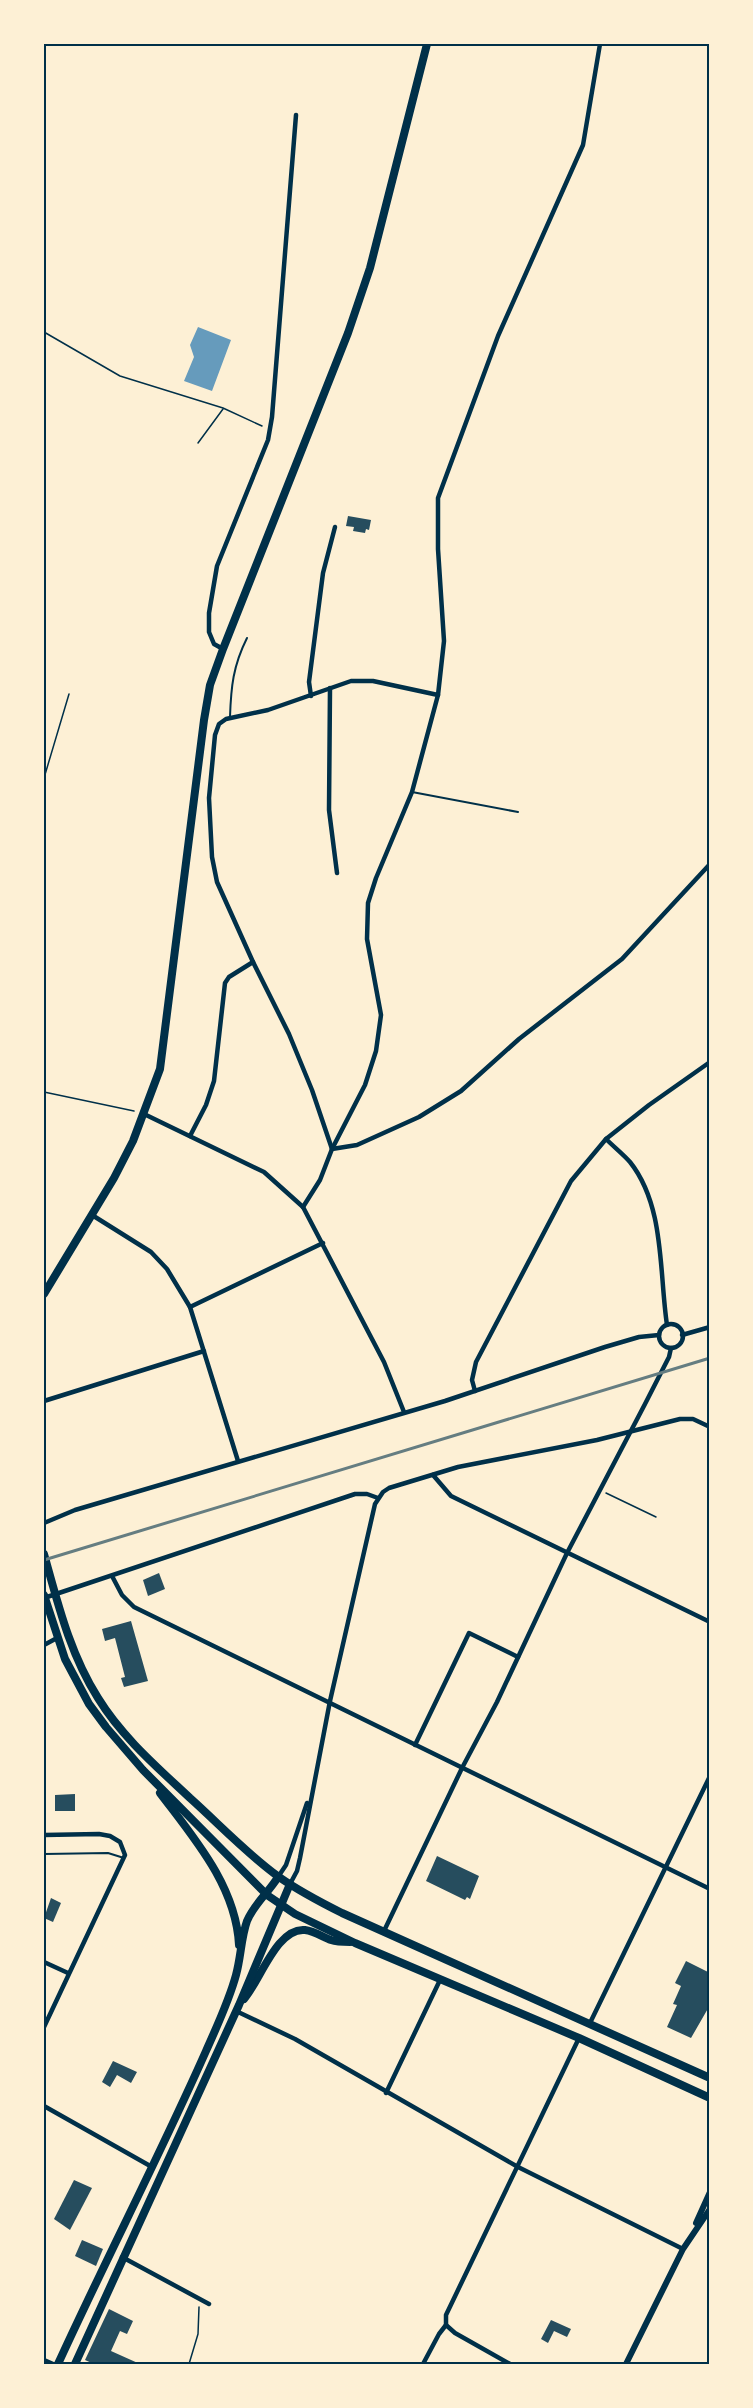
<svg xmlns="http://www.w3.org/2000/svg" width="753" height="2408" font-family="'IBM Plex Sans',sans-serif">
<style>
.water{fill:#669bbc}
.building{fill:#264d5e}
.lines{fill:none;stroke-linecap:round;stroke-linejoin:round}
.path{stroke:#003049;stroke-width:1.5}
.service{stroke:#003049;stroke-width:2}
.minor{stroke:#003049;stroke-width:4.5}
.tertiary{stroke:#003049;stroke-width:6}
.primary{stroke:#003049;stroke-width:8}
.rail{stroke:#657d81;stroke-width:3}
.neatline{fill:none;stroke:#003049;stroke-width:2}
</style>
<rect width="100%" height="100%" fill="#fdf0d5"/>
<polygon class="water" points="198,327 231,340 212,391 184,381 194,357 190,345"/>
<g class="building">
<polygon points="348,516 371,520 369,530 366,529 365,533 353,531 354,527 346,526"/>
<polygon points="159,1573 165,1589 148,1596 143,1580"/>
<polygon points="131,1621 148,1681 124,1687 121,1678 125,1677 115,1638 105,1641 102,1629"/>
<polygon points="75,1794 75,1811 55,1811 55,1795"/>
<polygon points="437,1856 479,1876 470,1899 467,1897 465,1900 426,1881"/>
<polygon points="51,1898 61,1903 53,1922 44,1918"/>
<polygon points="686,1961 710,1973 710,2005 691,2038 667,2027 677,2005 673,2004 681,1986 675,1983"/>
<polygon points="113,2061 137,2072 131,2083 117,2075 110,2087 102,2082"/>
<polygon points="74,2180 92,2188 70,2230 54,2219"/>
<polygon points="82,2240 103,2249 96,2266 75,2256"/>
<polygon points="109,2309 133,2321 127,2334 120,2331 111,2351 140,2364 94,2364 85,2360"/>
<polygon points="551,2320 571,2329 567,2337 554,2331 548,2343 541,2339"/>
</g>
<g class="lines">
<g class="path">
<polyline points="44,332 120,376 223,408 262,426"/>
<polyline points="198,443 223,409"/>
<polyline points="44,778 69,694"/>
<polyline points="44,1092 134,1111"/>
<polyline points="606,1493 656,1517"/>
<polyline points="189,2364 198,2334 199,2307"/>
</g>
<g class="service">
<path d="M230 717C231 687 233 666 247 638"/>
<polyline points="412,792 518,812"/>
<polyline points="44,1854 108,1853 124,1858"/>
</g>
<g class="minor">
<polyline points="223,649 214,644 209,632 209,613 217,566 268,440 272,417 296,115"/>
<polyline points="330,688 329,810 337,873"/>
<polyline points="311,696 309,682 323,573 335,527"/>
<polyline points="144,1114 264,1172 303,1207 384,1362 404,1412"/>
<polyline points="190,1136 206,1105 214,1081 225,983 229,977 253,962"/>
<path d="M606 1139C614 1147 623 1154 630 1162 665 1206 659 1272 667 1325"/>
<polyline points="332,1149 312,1090 289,1034 253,962 217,882 212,857 209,798 215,735 219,724 226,719 268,710 351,681 373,681 438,695"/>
<polyline points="332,1149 357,1145 419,1117 461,1091 519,1039 622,959 710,864"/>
<polyline points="303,1207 320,1180 332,1149 365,1085 376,1051 381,1015 367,939 368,903 376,878 412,792 438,695 444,641 438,549 438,498 498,336 583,145 600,44"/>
<polyline points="92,1215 151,1252 167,1269 190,1307 238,1461"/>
<polyline points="190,1307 323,1243"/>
<circle cx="671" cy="1336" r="12"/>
<polyline points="682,1335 710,1327"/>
<polyline points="475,1391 472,1380 476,1362 571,1181 606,1139 649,1105 710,1062"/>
<polyline points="44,1401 204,1351"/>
<polyline points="433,1475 451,1496 710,1622"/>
<polyline points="44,1523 75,1510 445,1401 605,1347 639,1337 659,1335"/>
<path d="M112 1576 122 1595 134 1607C326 1699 518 1794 710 1889"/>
<polyline points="44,1598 355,1494 367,1494 378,1498"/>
<polyline points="44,1645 57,1638"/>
<polyline points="415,1745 469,1633 518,1657"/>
<polyline points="44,1835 99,1834 110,1836 120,1842 125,1855 44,2027"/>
<polyline points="278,1877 286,1865 307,1803"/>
<polyline points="290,1884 297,1871 300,1858 330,1701 375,1504 383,1492 389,1488 458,1467 597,1440 680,1419 693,1419 710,1427"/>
<polyline points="384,1931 462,1768 497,1702 567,1553 645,1404 669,1357 671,1348"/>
<polyline points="44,1962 68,1973"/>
<polyline points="236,2011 295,2039 518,2167 683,2249"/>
<polyline points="590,2023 710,1776"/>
<polyline points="386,2093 440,1980"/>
<polyline points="44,2106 152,2167"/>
<polyline points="122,2257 209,2304"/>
<polyline points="446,2325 455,2333 510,2364"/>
<polyline points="44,2360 53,2364"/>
<polyline points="423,2364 439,2334 446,2325 446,2315 579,2038"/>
</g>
<g class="tertiary">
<polyline points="696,2223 710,2192"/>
<polyline points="626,2364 683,2249 710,2209"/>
</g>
<g class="primary">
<polyline points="44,1294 114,1178 133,1141 160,1069 204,720 210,685 223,649 348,333 370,268 427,44"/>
<path d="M44 1554C58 1604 70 1654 98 1698 122 1737 157 1767 190 1798 219 1824 247 1854 279 1877 299 1891 320 1902 342 1913L710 2078"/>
<polyline points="44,1595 65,1659 89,1704 106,1727 143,1770 267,1895 295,1914 355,1943 579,2038 710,2098"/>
<path d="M160 1793C194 1838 236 1886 239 1945"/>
<path d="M244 1999C260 1981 277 1927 305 1930 314 1931 323 1937 331 1940 337 1942 344 1942 350 1942"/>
<path d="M58 2364C106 2259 159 2157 206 2051 217 2026 229 2001 236 1975 241 1957 241 1938 247 1921 254 1904 269 1892 278 1877"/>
<polyline points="75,2364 239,2005 290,1884"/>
</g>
<polyline class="rail" points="44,1560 710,1358"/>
</g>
<rect width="753" height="2408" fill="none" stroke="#fdf0d5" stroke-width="90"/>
<rect x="45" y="45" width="663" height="2318" class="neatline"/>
</svg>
